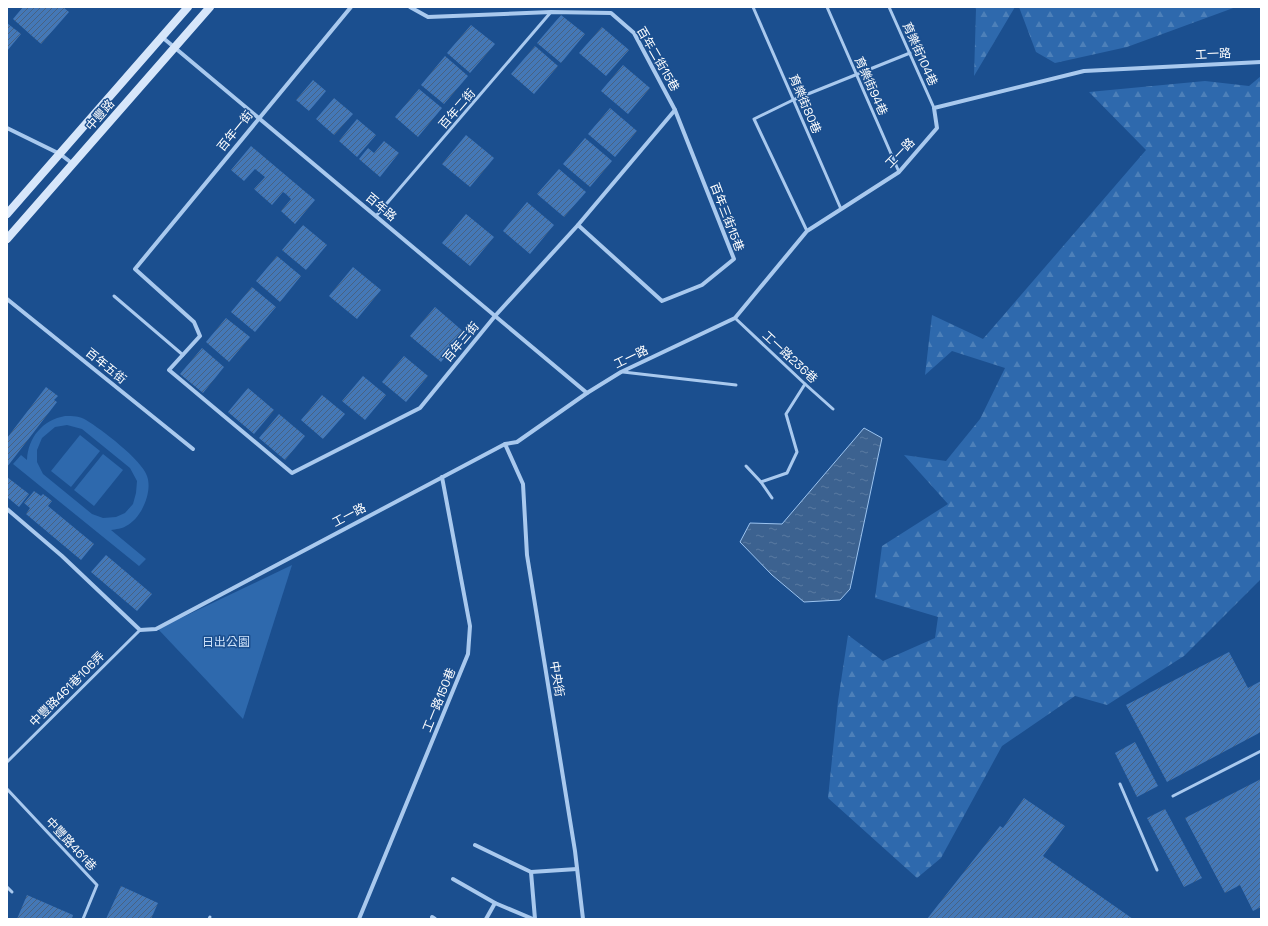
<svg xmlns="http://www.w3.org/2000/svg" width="1268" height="926" font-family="'Space Grotesk','Noto Sans TC',sans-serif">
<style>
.forest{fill:url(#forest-firs)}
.park{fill:#2e69ad;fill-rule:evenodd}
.water{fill:url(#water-ripples);stroke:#9cc4f0}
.building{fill:url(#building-hatch)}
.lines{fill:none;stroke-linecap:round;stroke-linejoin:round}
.lane{stroke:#a9c9ee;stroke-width:3}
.street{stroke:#a9c9ee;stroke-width:4}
.secondary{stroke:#d6e6fa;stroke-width:8}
.labels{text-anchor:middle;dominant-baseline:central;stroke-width:3;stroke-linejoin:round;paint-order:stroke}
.street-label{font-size:12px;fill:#fff;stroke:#1b4f8f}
.park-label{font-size:12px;fill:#cfe3fa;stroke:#1b4f8f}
</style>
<defs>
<pattern id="forest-firs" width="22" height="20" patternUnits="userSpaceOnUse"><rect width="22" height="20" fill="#2e69ad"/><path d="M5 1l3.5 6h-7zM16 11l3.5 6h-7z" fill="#4d80b9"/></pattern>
<pattern id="water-ripples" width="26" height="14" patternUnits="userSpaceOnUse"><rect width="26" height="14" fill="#3c6290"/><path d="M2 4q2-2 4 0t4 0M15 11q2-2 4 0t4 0" fill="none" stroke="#597aa1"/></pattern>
<pattern id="building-hatch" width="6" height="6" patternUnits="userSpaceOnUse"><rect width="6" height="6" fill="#4478b7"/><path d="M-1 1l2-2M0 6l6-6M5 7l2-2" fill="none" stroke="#486282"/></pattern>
</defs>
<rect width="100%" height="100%" fill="#1b4f8f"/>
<g class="forest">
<polygon points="975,7 1015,7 974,76 976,9"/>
<polygon points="1019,7 1236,7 1127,47 1055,63 1036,52"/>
<polygon points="1261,76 1261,579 1184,656 1107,705 1075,696 1002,746 941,858 917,878 828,798 838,701 848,635 883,661 935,638 938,617 875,598 882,546 948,504 904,455 946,461 980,419 1005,368 952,351 925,375 932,315 983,339 1146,150 1089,92 1205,81 1249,86"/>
</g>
<g class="park">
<path d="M65 416C73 416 80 416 86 420 101 429 142 460 147 476 153 492 141 519 126 526 122 529 116 529 111 530L146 559 139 566 13 464 21 455 27 460C28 437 43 420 65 416ZM67 425 82 429 130 468 137 481 136 493 133 504 125 513 116 517 103 518 92 514 43 474 37 462V450L42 438 55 427Z"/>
<polygon points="80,435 100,451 71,487 51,471"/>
<polygon points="103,454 123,470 94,506 74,490"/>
<polygon points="292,565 243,719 158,629"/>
</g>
<polygon class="water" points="864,428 882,438 850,589 840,600 804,602 772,575 740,542 750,523 782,524"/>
<g class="building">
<polygon points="23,7 63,7 69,12 41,44 13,19"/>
<polygon points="561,15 585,34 561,63 537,43"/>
<polygon points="7,23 21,34 7,51"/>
<polygon points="471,25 495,44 470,73 447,53"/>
<polygon points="602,27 629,50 606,76 579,53"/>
<polygon points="535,46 558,66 534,94 511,74"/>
<polygon points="445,56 468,76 444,104 421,85"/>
<polygon points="623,65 650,88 628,114 601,91"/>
<polygon points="313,80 326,91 309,111 296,100"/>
<polygon points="419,89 442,108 418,137 395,117"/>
<polygon points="334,98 353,114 334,135 316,119"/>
<polygon points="610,108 637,131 615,157 588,134"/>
<polygon points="357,119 376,135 357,157 339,141"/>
<polygon points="466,135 494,158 470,187 442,164"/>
<polygon points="585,138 612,161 590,187 563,164"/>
<polygon points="384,141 399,153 380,177 359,159 368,148 374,153"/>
<polygon points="251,146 315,200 295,224 281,211 291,199 286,194 283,192 272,205 254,189 265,177 255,169 244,181 231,170"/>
<polygon points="559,169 586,192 564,217 537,194"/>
<polygon points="527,202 554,225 530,254 503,231"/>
<polygon points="466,214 494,237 470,266 442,243"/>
<polygon points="303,225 327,245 306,270 282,250"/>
<polygon points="277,256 301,276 280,302 256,281"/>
<polygon points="353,267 381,290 357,319 329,296"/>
<polygon points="252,287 276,307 255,332 231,312"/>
<polygon points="435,307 465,333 441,362 410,336"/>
<polygon points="226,318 250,337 229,362 206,342"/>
<polygon points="202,348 224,367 203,393 180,374"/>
<polygon points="404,356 428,376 406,402 382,382"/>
<polygon points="363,376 386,395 365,420 342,401"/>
<polygon points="46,387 58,396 54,400 57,402 7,467 7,438"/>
<polygon points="248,388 274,410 254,434 228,412"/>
<polygon points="322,395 345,414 323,439 301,420"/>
<polygon points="279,414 305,436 285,460 259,438"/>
<polygon points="7,477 29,494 19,507 7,497"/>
<polygon points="34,491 41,496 43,494 52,501 48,506 94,544 81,560 26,514 30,508 24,503"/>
<polygon points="106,555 152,594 137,611 91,572"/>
<polygon points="1229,652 1248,688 1261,681 1261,732 1167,782 1126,705"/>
<polygon points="1135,742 1158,786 1137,797 1115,753"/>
<polygon points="1261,779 1261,907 1253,911 1240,885 1225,893 1185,818"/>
<polygon points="1024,798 1065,826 1043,856 1133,919 927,919 1000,826 1003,828"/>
<polygon points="1165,809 1202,878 1184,887 1147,818"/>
<polygon points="121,886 158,903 151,919 106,919"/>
<polygon points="27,895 73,915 72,919 17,919"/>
</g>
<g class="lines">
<g class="lane">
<polyline points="753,7 841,209"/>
<polyline points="827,7 899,172"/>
<polyline points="889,7 934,108"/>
<polyline points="376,216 551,12"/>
<polyline points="807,231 754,119 793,100 910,53"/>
<polyline points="114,296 183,355"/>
<polyline points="735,318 805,384 833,409"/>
<polyline points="623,372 736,385"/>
<polyline points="746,466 761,482"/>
<polyline points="772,498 761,482 787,473 797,452 786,414 805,384"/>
<polyline points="7,762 140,630"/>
<polyline points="1120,784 1157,870"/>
<polyline points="7,789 97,885 83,919"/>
<polyline points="1173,796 1261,751"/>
<polyline points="7,887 12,892"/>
<polyline points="209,919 210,917"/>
</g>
<g class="street">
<polyline points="351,7 135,269 194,322 200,336 169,370 292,473 420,408 495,316 578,225 675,110"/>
<polyline points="410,7 428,17 551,12 611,13 634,33 675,110 734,259 702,285 662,301 578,225"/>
<polyline points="162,37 587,393"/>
<polyline points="7,128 60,154 73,164"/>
<polyline points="7,299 193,449"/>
<polyline points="505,444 523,484 527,555 575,851 583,919"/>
<polyline points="7,509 62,556 140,630 156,629 505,444 517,442 587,393 621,372 735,318 807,231 899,172 937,128 934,108 1084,71 1261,62"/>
<polyline points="475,845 531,872 577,869"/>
<polyline points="531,872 535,919"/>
<polyline points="453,879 495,903 533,919"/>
<polyline points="432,917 435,919"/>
<polyline points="359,919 468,654 470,626 442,477"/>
<polyline points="486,919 495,903"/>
</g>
<g class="secondary">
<polyline points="7,214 188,7"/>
<polyline points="7,239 210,7"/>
</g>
</g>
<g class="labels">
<g class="street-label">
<text transform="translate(920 54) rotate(66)">育樂街104巷</text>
<text transform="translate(1213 54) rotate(-3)">工一路</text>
<text transform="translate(658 59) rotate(60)">百年二街15巷</text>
<text transform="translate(871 86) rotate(66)">育樂街94巷</text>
<text transform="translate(805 104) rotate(67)">育樂街80巷</text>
<text transform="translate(457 109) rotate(-49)">百年二街</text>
<text transform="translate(100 115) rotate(-49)">中豐路</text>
<text transform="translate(235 131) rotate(-51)">百年一街</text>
<text transform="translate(900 153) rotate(-46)">工一路</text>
<text transform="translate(381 207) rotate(40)">百年路</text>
<text transform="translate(727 217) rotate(69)">百年三街15巷</text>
<text transform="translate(461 342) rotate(-50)">百年三街</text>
<text transform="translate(631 357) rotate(-26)">工一路</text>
<text transform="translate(790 357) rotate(43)">工一路236巷</text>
<text transform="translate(106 366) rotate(39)">百年五街</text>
<text transform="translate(349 515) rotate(-28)">工一路</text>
<text transform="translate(557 679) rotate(81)">中央街</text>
<text transform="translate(67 689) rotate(-45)">中豐路461巷106弄</text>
<text transform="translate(439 700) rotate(-68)">工一路150巷</text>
<text transform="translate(71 844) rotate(47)">中豐路461巷</text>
</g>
<g class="park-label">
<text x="226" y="642">日出公園</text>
</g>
</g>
<rect width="1268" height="926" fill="none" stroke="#ffffff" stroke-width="16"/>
</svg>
